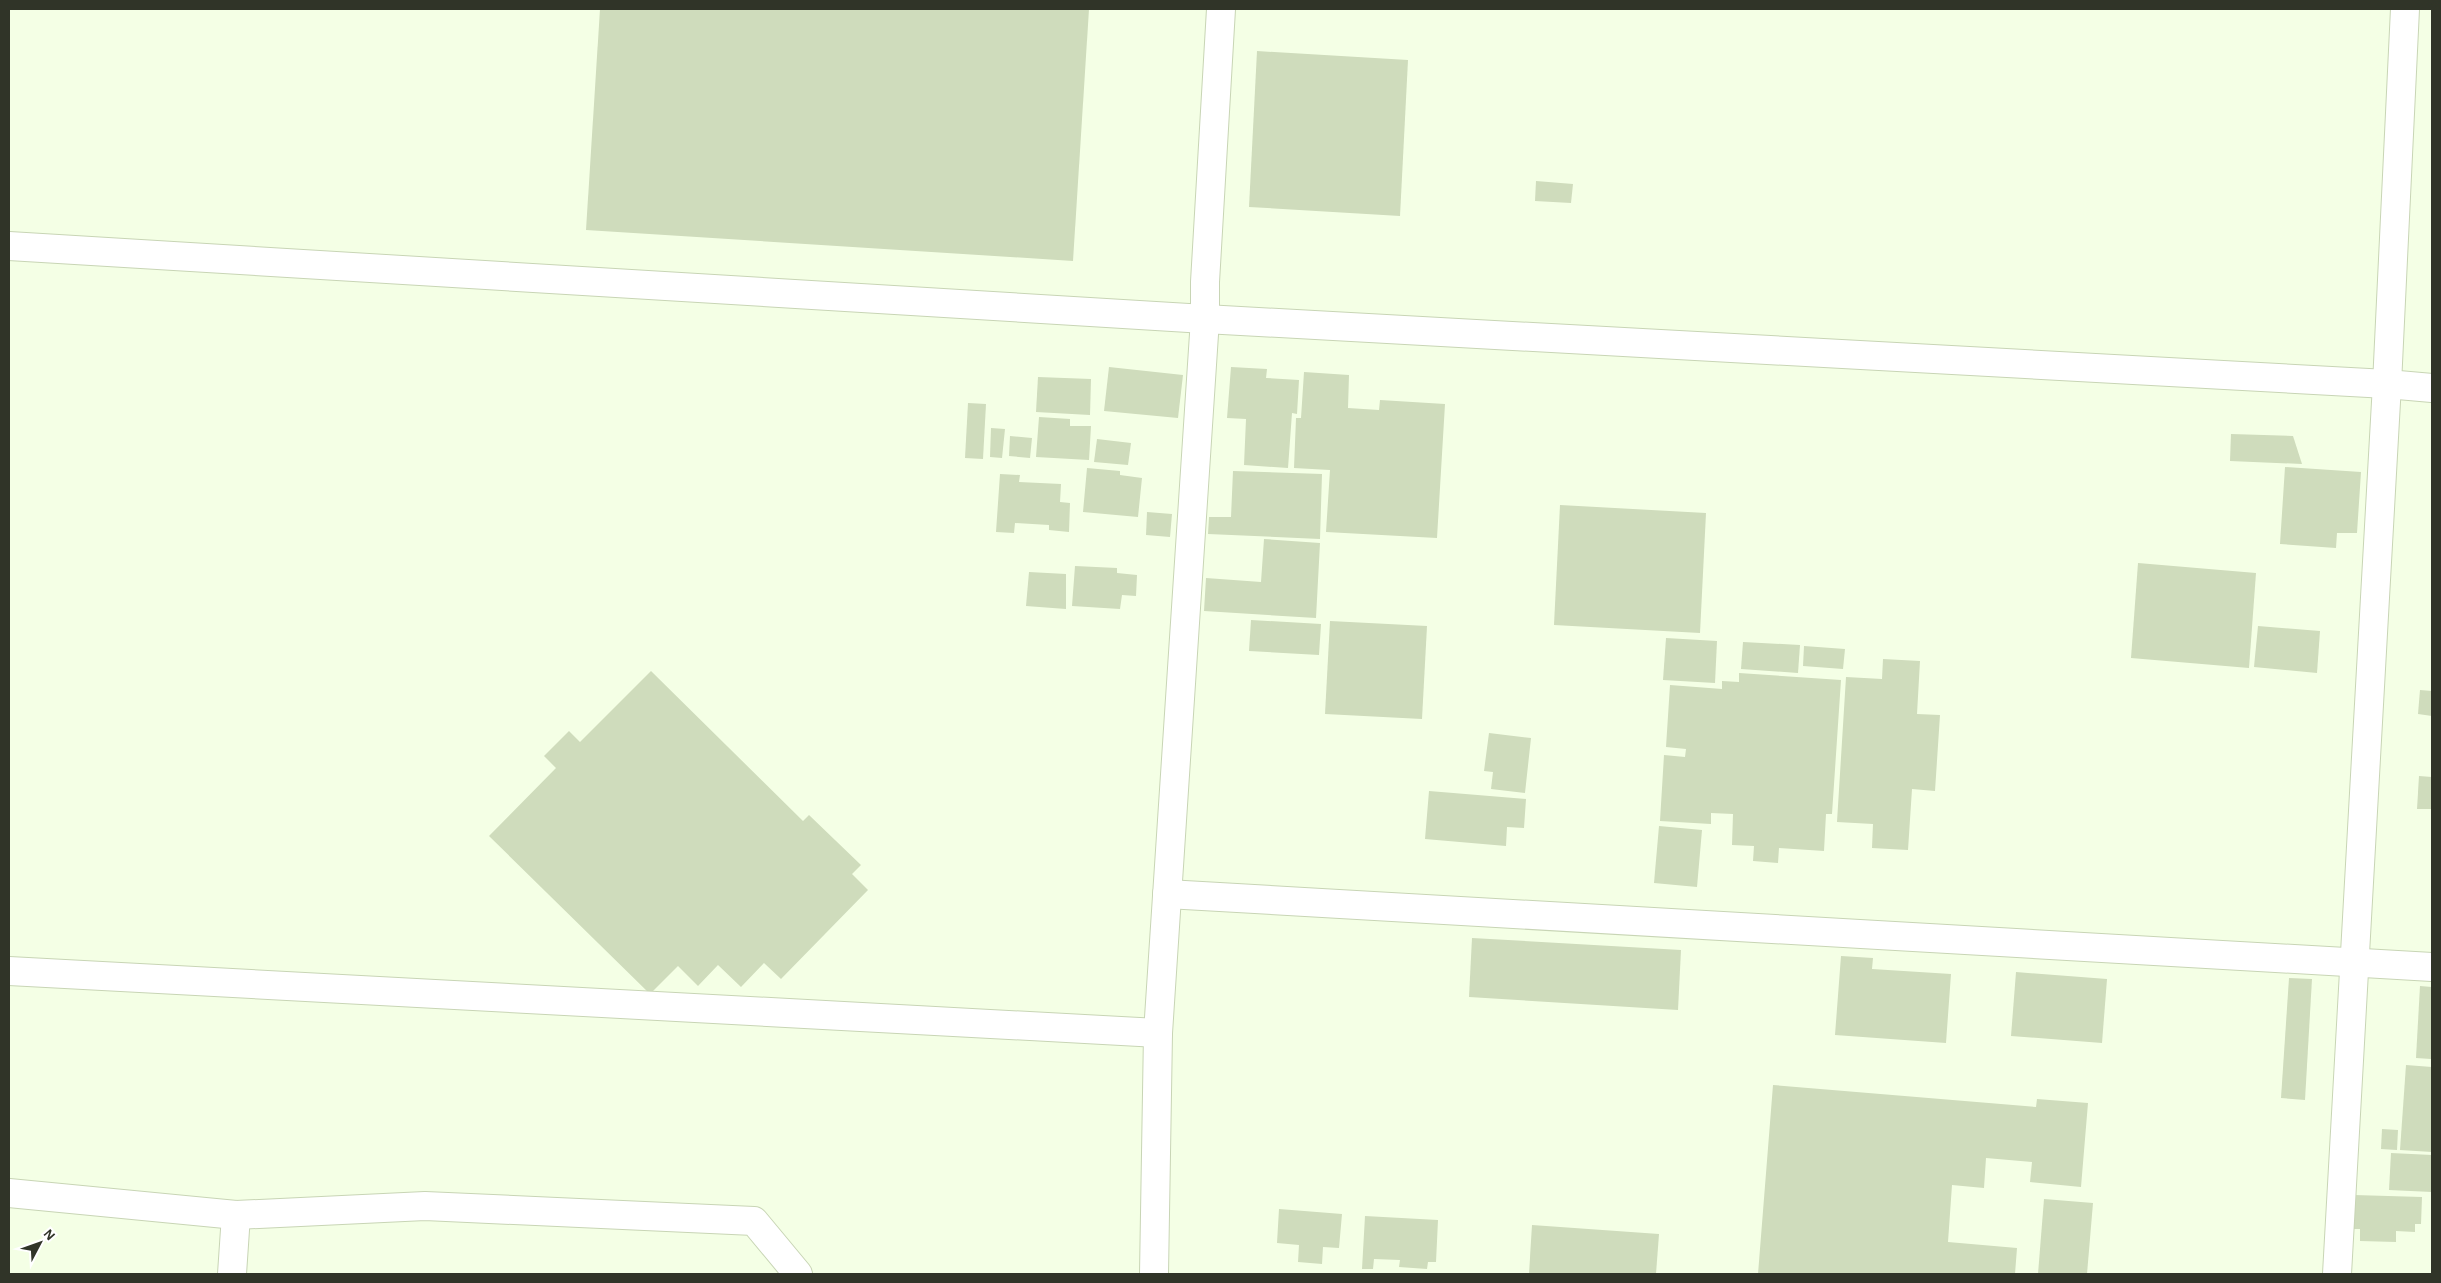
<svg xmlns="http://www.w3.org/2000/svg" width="2441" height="1283" font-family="'Alegreya Sans',sans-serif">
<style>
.building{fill:#cfdcbc}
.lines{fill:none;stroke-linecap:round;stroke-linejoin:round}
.minor-casing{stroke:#c8d5b5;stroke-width:30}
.minor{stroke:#fff;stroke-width:28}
</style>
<rect width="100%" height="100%" fill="#f4ffe5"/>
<g class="building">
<polygon points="600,9 1089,9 1073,261 586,230"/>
<polygon points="1257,51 1408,60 1400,216 1249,207"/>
<polygon points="1536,181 1573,184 1571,203 1535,201"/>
<polygon points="1109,367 1183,375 1178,418 1104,411"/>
<polygon points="1231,367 1267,369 1266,378 1299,380 1297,414 1292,413 1288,468 1244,465 1246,419 1227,418"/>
<polygon points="1304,372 1349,375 1348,408 1379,410 1380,400 1445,404 1437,538 1326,532 1330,470 1294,468 1296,418 1301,418"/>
<polygon points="1038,377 1091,379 1090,415 1036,412"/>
<polygon points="968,403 986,404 983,459 965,458"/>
<polygon points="1039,417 1070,419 1070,426 1091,426 1089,460 1036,457"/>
<polygon points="991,428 1005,429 1002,458 990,457"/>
<polygon points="2231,434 2293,436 2302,464 2230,461"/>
<polygon points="1010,436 1032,438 1030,458 1009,456"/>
<polygon points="1097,439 1131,443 1128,465 1094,462"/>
<polygon points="2285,467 2361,472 2357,533 2337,533 2336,548 2280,544"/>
<polygon points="1087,468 1120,471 1120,475 1142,478 1138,517 1083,512"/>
<polygon points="1233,471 1322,474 1320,539 1208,534 1209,517 1231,517"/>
<polygon points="1000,474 1020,475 1019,482 1061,484 1060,502 1070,503 1069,532 1049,530 1049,525 1015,523 1014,533 996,532"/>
<polygon points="1560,505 1706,513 1700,633 1554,625"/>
<polygon points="1147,512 1172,514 1170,537 1146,535"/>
<polygon points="1264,539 1320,543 1316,618 1204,611 1206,578 1261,582"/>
<polygon points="2138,563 2256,573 2249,668 2131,658"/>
<polygon points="1075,566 1117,568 1117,573 1137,575 1136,596 1122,595 1120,609 1072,606"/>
<polygon points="1029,572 1066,574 1066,609 1026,606"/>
<polygon points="1251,620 1321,624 1319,655 1249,651"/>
<polygon points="1330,621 1427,626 1422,719 1325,714"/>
<polygon points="2258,626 2320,631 2317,673 2254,667"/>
<polygon points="1666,638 1717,641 1715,683 1663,680"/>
<polygon points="1743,642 1800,645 1798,673 1741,669"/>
<polygon points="1804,646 1845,649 1843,669 1803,666"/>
<polygon points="1883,659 1920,661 1917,714 1940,715 1935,791 1912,789 1908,850 1872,848 1873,824 1837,822 1846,677 1882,679"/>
<polygon points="651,671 803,821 809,815 861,865 852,874 868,890 781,979 764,963 741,987 718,965 698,986 678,966 650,994 489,836 556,768 544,756 569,731 580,742"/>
<polygon points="1739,673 1841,680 1832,814 1826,814 1824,851 1779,848 1778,863 1753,861 1754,846 1732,845 1733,814 1711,813 1711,824 1660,821 1664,755 1685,757 1686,749 1666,747 1670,685 1722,689 1722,681 1739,682"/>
<polygon points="2420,690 2432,691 2432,716 2418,714"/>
<polygon points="1489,733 1531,738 1525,793 1491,789 1493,772 1484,771"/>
<polygon points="2419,776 2432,777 2432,809 2417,809"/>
<polygon points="1429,791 1526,799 1524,828 1507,827 1506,846 1425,839"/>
<polygon points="1659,826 1702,830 1697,887 1654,883"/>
<polygon points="1472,938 1681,950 1678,1010 1469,997"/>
<polygon points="1841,956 1873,958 1872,969 1951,974 1946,1043 1835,1035"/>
<polygon points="2016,972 2107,979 2102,1043 2011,1036"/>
<polygon points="2289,978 2312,979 2305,1100 2281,1098"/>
<polygon points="2420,986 2432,987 2431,1059 2416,1058"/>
<polygon points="2406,1065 2432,1067 2432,1152 2400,1150"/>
<polygon points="1773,1085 2036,1107 2037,1099 2088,1103 2081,1187 2030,1182 2032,1162 1986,1158 1984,1188 1952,1185 1948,1242 2017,1248 2015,1274 1758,1274"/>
<polygon points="2382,1129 2398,1130 2397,1150 2381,1149"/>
<polygon points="2391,1153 2432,1155 2432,1192 2389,1190"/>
<polygon points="2354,1195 2422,1197 2421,1224 2415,1224 2415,1232 2396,1231 2396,1242 2360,1241 2360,1229 2353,1229"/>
<polygon points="2044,1199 2093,1203 2087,1274 2038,1274"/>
<polygon points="1279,1209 1342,1214 1339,1248 1323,1247 1322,1264 1298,1262 1299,1245 1277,1243"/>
<polygon points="1365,1216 1438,1220 1436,1262 1428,1262 1427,1269 1399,1267 1400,1260 1374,1259 1373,1269 1362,1269"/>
<polygon points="1532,1225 1659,1234 1656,1274 1529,1274"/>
</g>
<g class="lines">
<g class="minor-casing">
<g id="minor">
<polyline points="9,246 1205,319 2387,384 2432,388"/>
<polyline points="1167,894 2432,967"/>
<polyline points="9,971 1158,1033 1205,319 1205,282 1221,9"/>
<polyline points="9,1193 236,1215 425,1206 754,1221 798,1274"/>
<polyline points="232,1274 236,1215"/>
<polyline points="1154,1274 1158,1033"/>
<polyline points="2337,1274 2387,384 2405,9"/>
</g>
</g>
<use href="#minor" class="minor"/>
</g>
<rect width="2441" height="1283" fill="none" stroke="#303428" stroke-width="20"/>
<g transform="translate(40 1243) rotate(49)" stroke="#ffffff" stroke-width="4" paint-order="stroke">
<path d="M0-4L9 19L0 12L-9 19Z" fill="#303428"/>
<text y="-8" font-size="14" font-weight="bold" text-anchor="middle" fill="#303428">N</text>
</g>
</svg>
